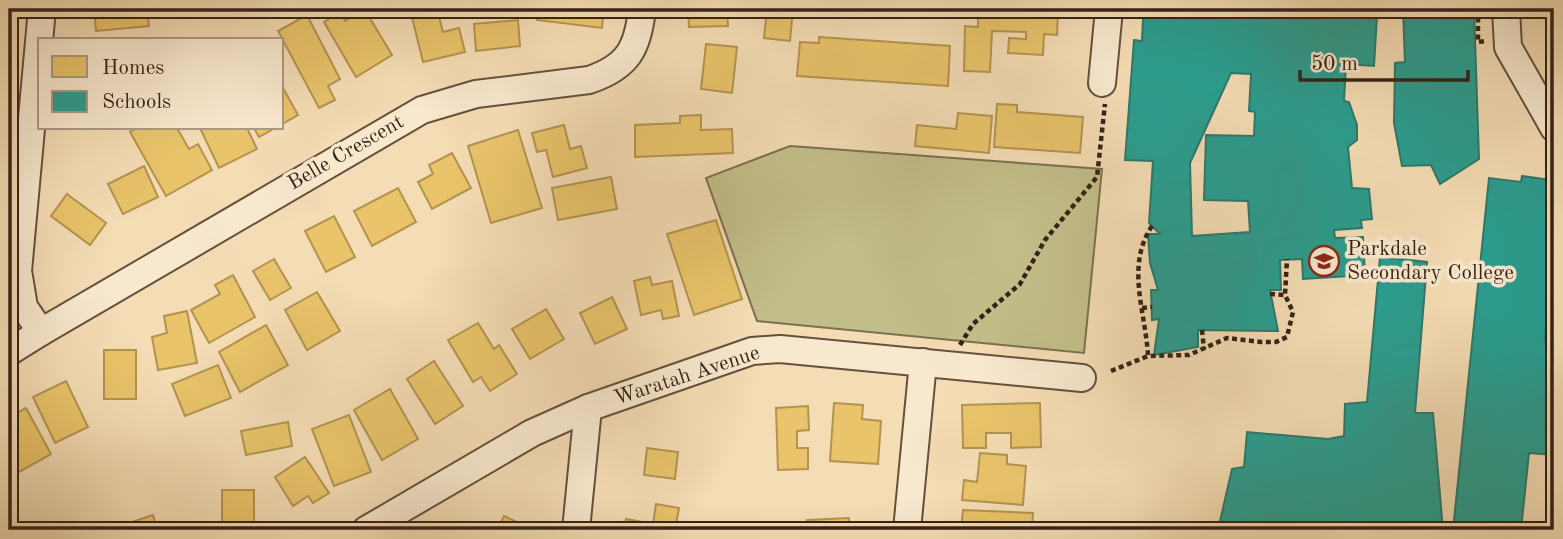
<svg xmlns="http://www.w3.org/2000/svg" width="1563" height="539" font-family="'Old Standard TT',serif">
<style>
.green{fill:#c2be89;stroke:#7c7050;stroke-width:2}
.homes{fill:#e9c46a;stroke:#b39351;stroke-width:2}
.schools{fill:#2a9d8f;stroke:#2d786b;stroke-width:2;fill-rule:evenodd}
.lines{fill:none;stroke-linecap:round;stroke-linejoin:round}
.minor-casing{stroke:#65503e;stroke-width:30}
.path{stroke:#352216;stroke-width:4.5;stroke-dasharray:5 3.5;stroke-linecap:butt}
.minor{stroke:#f8e8ce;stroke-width:26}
.labels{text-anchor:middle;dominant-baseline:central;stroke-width:7;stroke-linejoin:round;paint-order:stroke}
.street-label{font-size:21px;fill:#352216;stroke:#f8e8ce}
.poi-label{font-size:21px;fill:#352216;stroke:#f8e8ce;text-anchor:start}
</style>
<rect width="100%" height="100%" fill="#f4dcb4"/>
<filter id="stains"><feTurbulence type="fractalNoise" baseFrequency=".00286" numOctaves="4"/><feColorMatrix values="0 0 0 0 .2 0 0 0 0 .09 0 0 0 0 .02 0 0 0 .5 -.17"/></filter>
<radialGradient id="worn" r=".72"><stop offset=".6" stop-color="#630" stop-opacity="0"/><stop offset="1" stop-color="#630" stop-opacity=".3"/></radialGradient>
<polygon class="green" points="790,146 1102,169 1084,353 757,321 706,178"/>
<g class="homes">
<polygon points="94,9 147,9 149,26 96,31"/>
<polygon points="410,9 450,9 438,13 443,32 459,28 465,52 423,62"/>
<polygon points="539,9 604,9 602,28 537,20"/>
<polygon points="688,9 727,9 728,26 689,27"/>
<polygon points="767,9 793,9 790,41 764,38"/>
<polygon points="978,9 1058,13 1057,35 1044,34 1043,55 1008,53 1009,38 1026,39 1026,32 992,31 990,72 964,71 965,26 978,27"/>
<polygon points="365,10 392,55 356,77 324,22 340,12 345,21"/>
<polygon points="307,15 340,79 328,86 335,100 319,108 278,31"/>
<polygon points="518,20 520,46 476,51 474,24"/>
<polygon points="819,37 950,46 948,86 797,76 800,42 819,43"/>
<polygon points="706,44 737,47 732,93 701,89"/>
<polygon points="282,86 298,115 282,124"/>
<polygon points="997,104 1017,105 1017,112 1083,117 1080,153 994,147"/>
<polygon points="958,113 992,116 989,153 915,146 917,125 956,129"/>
<polygon points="701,115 701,130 732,129 733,153 635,157 635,125 680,123 680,116"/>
<polygon points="564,125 570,149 581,146 587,168 553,177 546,150 537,152 532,133"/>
<polygon points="137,128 177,128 189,149 198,144 212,170 166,196 130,132"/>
<polygon points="200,128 247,128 257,149 219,168"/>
<polygon points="254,128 275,128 259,137"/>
<polygon points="518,130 542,208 491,223 468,146"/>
<polygon points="452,153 471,188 432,209 418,182 433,174 429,165"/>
<polygon points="144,166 158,197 123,214 108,184"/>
<polygon points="611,177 617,209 558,220 552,188"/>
<polygon points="398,188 416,222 372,246 354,211"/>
<polygon points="67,194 106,223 90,245 51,216"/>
<polygon points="334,216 355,257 326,272 305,231"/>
<polygon points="716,220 742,299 694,315 667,234"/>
<polygon points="274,259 291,288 270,300 253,271"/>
<polygon points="233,275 255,317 209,343 191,310 220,294 215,285"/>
<polygon points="650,277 652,285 672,281 679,316 663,319 661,310 641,315 634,281"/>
<polygon points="317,292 340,331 307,350 285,310"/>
<polygon points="612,297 627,329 595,344 580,313"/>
<polygon points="546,309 564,339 530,359 512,329"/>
<polygon points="187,311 197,363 158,370 152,337 167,333 164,316"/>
<polygon points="478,323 494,349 499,345 517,374 490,391 481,377 473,382 448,340"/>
<polygon points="266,325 288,365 240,392 219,352"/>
<rect x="104" y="350" width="32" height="49"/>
<polygon points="434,361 463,406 435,424 407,379"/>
<polygon points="218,365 231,398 185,416 172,384"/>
<polygon points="66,381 88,427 55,443 33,397"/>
<polygon points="390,389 418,439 382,460 354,410"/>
<polygon points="834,403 863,405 862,419 881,421 878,464 830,461"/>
<polygon points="1040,403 1041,447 1011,448 1011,433 986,433 986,448 963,448 962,405"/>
<polygon points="808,406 809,430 797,431 797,448 808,448 808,469 778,470 776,408"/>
<polygon points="26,408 51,454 17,473 9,457 9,427 12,425 9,418"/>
<polygon points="349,415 371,472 334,486 312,429"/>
<polygon points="288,422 292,446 246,455 241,431"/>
<polygon points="647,448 678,452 675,479 644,475"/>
<polygon points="980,453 1007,455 1007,464 1026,466 1023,505 962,500 964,480 977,482"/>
<polygon points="305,457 329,493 313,503 308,496 293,506 275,477"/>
<rect x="222" y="490" width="32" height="40"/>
<polygon points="656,504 679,508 675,530 625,530 626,519 653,524"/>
<polygon points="963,510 1033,513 1032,530 961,530"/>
<polygon points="153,515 158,530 108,530"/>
<polygon points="504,516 534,530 497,530"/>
<polygon points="849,518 849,530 807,530 807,520"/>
</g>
<g class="schools">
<path d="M1154 9H1288V15L1300 16 1301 9H1311L1310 16 1369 9 1370 18 1377 16 1374 66 1346 64 1344 101 1349 102 1357 125V140L1348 147 1352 188 1369 189 1372 219 1361 220 1362 228 1334 230 1335 238 1363 237 1365 275 1303 279 1302 259 1280 260 1281 290H1270L1278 331 1198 330V347L1154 355 1159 319 1152 320 1151 290H1158L1150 263 1148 234H1160L1149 223 1153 161 1125 160 1134 40 1142 41 1143 19ZM1231 73 1251 74 1249 111 1255 112 1254 136 1206 135 1204 200 1248 201 1250 232 1192 236 1190 163Z"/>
<polygon points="1403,9 1474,9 1479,159 1440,184 1431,165 1402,166 1394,123 1395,63 1405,62"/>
<polygon points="1522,176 1552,180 1548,217 1554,218 1554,247 1545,340 1554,341 1554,455 1529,453 1521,530 1453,530 1489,178 1521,182"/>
<polygon points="1380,257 1427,262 1415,413 1433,413 1443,530 1218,530 1232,469 1244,467 1247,432 1328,439 1344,436 1345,404 1367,402"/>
</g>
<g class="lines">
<g class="minor-casing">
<g id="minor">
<polyline points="1506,9 1508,47 1554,128"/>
<polyline points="1102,83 1109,9"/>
<path d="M41 332 422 110 476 94 589 80C628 67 638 48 642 9"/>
<polyline points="9,352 41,332 24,307 18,271 42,9"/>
<polyline points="366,530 532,433 588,408 752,351 780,349 1082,378"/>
<polyline points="576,530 588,408"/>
<polyline points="907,530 923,362"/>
</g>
</g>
<g class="path">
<polyline points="1478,9 1478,42 1485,41"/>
<path d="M1152 226C1125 266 1146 313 1148 356L1189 355 1227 338 1261 342H1276L1287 337 1293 312 1285 295 1287 259"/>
<polyline points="1270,294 1285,295"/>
<polyline points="1142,308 1152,307"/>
<polyline points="1202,330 1204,349"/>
<polyline points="960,345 973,324 1020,284 1045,240 1097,177 1105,104"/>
<polyline points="1111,371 1148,356"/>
</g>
<use href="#minor" class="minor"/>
</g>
<defs>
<g id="school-ring" transform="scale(1.575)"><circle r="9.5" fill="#f8e8ce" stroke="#8f2418" stroke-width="1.5"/><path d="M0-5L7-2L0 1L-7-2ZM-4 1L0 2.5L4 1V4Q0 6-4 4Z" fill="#8f2418"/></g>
</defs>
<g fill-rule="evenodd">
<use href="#school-ring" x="1324" y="261"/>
</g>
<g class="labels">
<g class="street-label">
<text transform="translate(346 153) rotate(-30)">Belle Crescent</text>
<text transform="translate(687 376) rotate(-18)">Waratah Avenue</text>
</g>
<g class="poi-label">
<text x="1347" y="249">Parkdale<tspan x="1347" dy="24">Secondary College</tspan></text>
</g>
</g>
<rect width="1563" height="539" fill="none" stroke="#f4dcb4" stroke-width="35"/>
<rect x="10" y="10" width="1542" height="518" fill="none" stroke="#352216" stroke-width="3.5"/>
<rect x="18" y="18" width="1528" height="504" fill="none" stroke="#352216" stroke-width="2"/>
<rect x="38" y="38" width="245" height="91" fill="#f8e8ce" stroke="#aa9984" stroke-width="2"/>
<rect x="52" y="56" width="35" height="21" fill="#e9c46a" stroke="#aa9984" stroke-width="2"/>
<text x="102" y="74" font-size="21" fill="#352216">Homes</text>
<rect x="52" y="91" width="35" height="21" fill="#2a9d8f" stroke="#aa9984" stroke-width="2"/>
<text x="102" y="108" font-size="21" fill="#352216">Schools</text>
<path d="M1300 70v10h168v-10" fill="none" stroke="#352216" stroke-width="3.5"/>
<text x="1311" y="70" font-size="21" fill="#352216" stroke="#f8e8ce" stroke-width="5" paint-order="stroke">50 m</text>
<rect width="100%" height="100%" filter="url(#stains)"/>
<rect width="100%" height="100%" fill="url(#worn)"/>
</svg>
